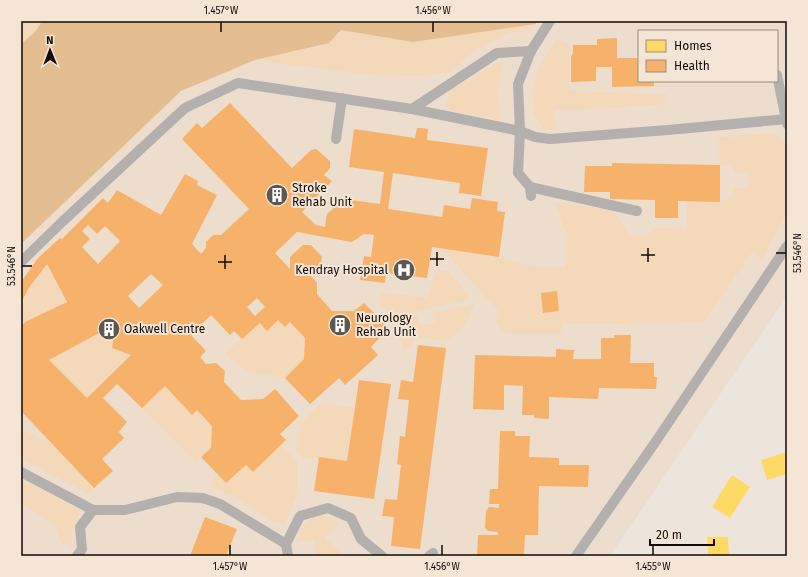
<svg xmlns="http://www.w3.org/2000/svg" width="808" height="577" font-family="'Fira Sans',sans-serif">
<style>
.built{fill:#ecddcd;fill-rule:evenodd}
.green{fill:#f4d8ba}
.forest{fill:#e4bd90}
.homes{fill:#ffd966}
.health{fill:#f6b26b;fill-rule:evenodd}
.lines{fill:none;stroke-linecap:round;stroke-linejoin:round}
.lane{stroke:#b3b0ad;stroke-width:10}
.ticks{fill:none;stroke:#100a06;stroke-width:1.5}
.labels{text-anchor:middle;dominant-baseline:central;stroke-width:4;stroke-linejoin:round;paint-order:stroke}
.poi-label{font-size:12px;fill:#100a06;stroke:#f5e5d4;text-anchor:start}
.neatline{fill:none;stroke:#100a06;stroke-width:1.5}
.ticks-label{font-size:10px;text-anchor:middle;fill:#100a06}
</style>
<rect width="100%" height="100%" fill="#ede5dc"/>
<path class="built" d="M536 21H787V296L610 556H21V244L181 91 255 60 329 43 536 24ZM639 31H777V81H639Z"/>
<g class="green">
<polygon points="21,21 42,21 35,32 21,44"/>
<polygon points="536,24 531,30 508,33 475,50 451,72 424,76 372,75 263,61 264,58 341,30 413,42"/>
<polygon points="556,39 569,43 569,91 666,94 665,104 615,108 554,110 556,130 543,130 534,114 532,89 540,65"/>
<polygon points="503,60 498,93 501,120 452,111 446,105 452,89"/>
<polygon points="774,133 786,144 787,146 787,213 762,259 752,252 704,323 562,324 561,334 505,333 496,323 499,312 443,249 499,257 534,267 566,267 567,237 555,202 612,210 630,235 645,236 658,228 687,229 687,201 720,202 733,196 733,188 749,188 748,173 734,173 733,165 720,165 718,138"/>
<polygon points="47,264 67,302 25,322 21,326 21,303 28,289"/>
<polygon points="446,270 470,296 465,300 395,317 379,303 381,292 427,298 436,272"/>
<polygon points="474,304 464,327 449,341 417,338 409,347 403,350 398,321 417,316 419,325 435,323 432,313"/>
<polygon points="278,320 285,327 290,322 305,338 304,359 285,378 245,371 225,353 260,323 267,330"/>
<polygon points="101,332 114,335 112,348 131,355 87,398 49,360"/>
<polygon points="165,386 192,414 197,410 212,426 211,448 195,461 142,408"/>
<polygon points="322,403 355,408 347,461 319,457 304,459 296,449 300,424"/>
<polygon points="21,429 43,440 46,437 94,488 89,494 21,459"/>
<polygon points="281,445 297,462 297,494 285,524 275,523 238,497 215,489 210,483 218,474 227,483 246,465 253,472"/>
<polygon points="21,479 59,498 81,512 72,529 71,548 60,541 54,525 21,503"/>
<polygon points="319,515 334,518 338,525 325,538 344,556 315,556 314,541 296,541 303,525"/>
</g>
<polygon class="forest" points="42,21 536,21 536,24 413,42 341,30 329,43 255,60 181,91 21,244 21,44 35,32"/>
<g class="homes">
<polygon points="787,452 787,474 767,480 761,460"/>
<polygon points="732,475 750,487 730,518 712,507"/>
<polygon points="707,537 728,537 729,556 708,556"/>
</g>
<g class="health">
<polygon points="617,38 617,58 639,58 639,81 654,81 654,86 612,87 612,67 596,67 596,81 571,82 571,57 573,53 573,45 597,45 597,39"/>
<path d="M230 103 292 168 311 150 316 149 330 161V168L324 175 332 181 302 212 316 225 325 227 327 214 344 199 380 204 384 172 349 167 354 129 415 138 417 128H422L428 129 427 140 488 148 481 196 459 193 460 183 393 173 388 209 442 217 444 205 470 209 472 198 498 202 497 211 505 212 499 257 432 247 427 278 386 273 385 283 360 280 364 256 371 257 374 235 364 234 352 242 297 232 275 253 290 269V257L303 245H311L322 257 320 266 311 276 317 283V294L332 311H354L364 303 389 328 371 347 378 355 345 385 339 378 310 404 285 378 304 359 305 338 290 322 285 327 278 320 267 331 260 323 242 339 234 331 230 335 211 315 191 335 206 351 200 357 206 364 216 363 225 371 224 382 241 400 263 399 275 389 299 416 280 434 286 440 253 472 246 465 226 483 201 457 211 448 212 426 197 410 192 415 165 386 142 408 117 384 103 398 127 422 119 432 124 438 102 459 113 471 94 488 21 411V326L25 322 67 302 47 264 28 289 21 303V282L38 258 60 238 62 239 103 198 108 203 117 190 161 215 185 174 198 181 197 185 217 195 192 244 201 254 206 248V242L213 235H221L249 209 182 139 197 123 202 128ZM88 225 97 234 105 226 120 241 98 264 82 247 90 239 82 231ZM151 274 163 285 139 308 128 296ZM257 298 265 307 255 316 247 307ZM101 332 114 335 112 348 131 355 87 398 49 360Z"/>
<polygon points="612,163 720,165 720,202 678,201 678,218 655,218 655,200 610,199 610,192 584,192 585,166 612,166"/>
<polygon points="557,291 559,311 543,313 541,293"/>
<polygon points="614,335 631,335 630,363 654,363 654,377 657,377 656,389 599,388 598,399 549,397 549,419 534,418 534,415 522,415 523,386 504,385 504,410 473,409 475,355 556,357 556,349 574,350 573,359 601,359 601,338 614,338"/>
<polygon points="418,345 446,348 420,549 391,546 394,517 382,516 385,499 397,500 401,465 397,464 400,436 405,437 409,400 398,399 401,380 413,382"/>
<polygon points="359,380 391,384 374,499 314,491 319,457 347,461"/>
<polygon points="500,431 515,431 515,436 530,436 529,457 559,458 559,465 589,465 588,487 539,486 538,535 525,535 524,556 477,556 478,535 498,535 498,532 488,531 485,528 486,511 489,507 499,508 499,504 489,504 490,489 498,489"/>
<polygon points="205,517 237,529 226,556 190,556"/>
</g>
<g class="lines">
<g class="lane">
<polyline points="777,75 787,124"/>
<polyline points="412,109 520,131 535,137 550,139 668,130 787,119"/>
<polyline points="336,139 342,98"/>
<polyline points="530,187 637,211"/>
<polyline points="531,196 530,187 518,173 520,131 518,84 531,51 550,21"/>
<polyline points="21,262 62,222 185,108 238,83 412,109 497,53 531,51"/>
<polyline points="21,472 93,510 125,510 177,497 203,498 220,504 286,544 288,556"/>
<polyline points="286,544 300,516 328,508 351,518 361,539 382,556"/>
<polyline points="77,556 82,549 80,527 93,510"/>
<polyline points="429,556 433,553"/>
<polyline points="576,556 654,444 787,246"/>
</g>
</g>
<path class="ticks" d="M221 22V32M433 22V32M648 248V262M437 252V266M776 253H786M225 255V269M641 255H655M430 259H444M218 262H232M22 266H32M230 545V555M442 545V555M653 545V555"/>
<defs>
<g id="building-disc" transform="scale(1.15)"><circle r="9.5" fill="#5d5751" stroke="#f5e5d4"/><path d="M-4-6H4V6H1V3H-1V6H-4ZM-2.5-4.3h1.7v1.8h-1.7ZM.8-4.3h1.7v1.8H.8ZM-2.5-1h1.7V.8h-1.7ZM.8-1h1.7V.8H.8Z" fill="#fff"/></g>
<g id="hospital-disc" transform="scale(1.15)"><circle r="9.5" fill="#5d5751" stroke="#f5e5d4"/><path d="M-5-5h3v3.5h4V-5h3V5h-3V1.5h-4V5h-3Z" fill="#fff"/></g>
</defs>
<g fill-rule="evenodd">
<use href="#building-disc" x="277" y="195"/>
<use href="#hospital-disc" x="404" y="270"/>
<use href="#building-disc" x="340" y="325"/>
<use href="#building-disc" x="109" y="329"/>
</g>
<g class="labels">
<g class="poi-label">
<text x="292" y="188">Stroke<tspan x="292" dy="14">Rehab Unit</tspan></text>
<text x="388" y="270" text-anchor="end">Kendray Hospital</text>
<text x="356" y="318">Neurology<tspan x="356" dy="14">Rehab Unit</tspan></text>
<text x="124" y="329">Oakwell Centre</text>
</g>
</g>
<rect width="808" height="577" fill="none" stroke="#f5e5d4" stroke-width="44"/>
<rect x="638" y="30" width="140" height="52" fill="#f5e5d4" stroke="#998d82"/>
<rect x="646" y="40" width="20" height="12" fill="#ffd966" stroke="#998d82"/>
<text x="674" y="50" font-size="12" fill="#100a06">Homes</text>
<rect x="646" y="60" width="20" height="12" fill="#f6b26b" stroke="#998d82"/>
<text x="674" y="70" font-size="12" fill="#100a06">Health</text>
<g transform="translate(50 50) rotate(359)" stroke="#f5e5d4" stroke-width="3" paint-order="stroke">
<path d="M0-3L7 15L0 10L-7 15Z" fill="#100a06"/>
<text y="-6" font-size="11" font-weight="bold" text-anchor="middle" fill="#100a06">N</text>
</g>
<path d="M650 539v6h64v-6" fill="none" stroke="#100a06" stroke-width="2"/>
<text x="656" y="539" font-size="12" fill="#100a06" stroke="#f5e5d4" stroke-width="3" paint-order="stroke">20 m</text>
<rect x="22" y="22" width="764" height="533" class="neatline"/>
<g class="ticks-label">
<text x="221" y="14">1.457°W</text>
<text x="433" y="14">1.456°W</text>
<text transform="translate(797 253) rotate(-90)" y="4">53.546°N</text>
<text transform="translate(11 266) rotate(-90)" y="4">53.546°N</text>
<text x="230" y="570">1.457°W</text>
<text x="442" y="570">1.456°W</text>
<text x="653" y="570">1.455°W</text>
</g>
</svg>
